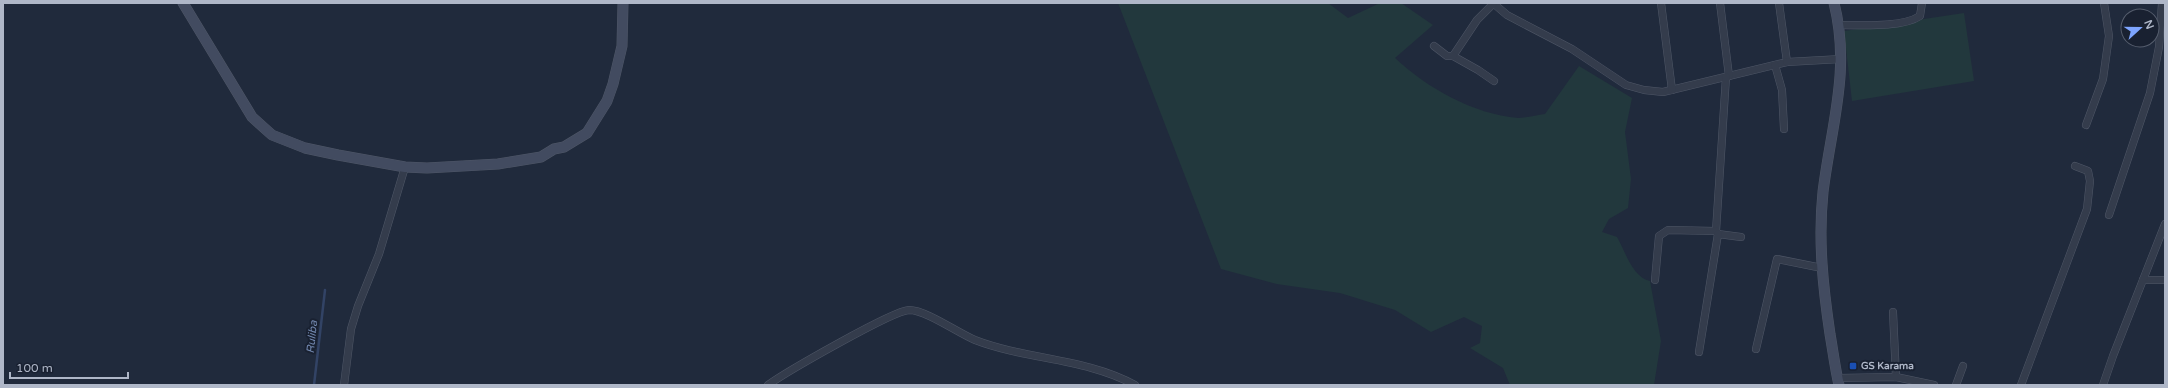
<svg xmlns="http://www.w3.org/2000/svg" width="2168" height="388" font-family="'Varela Round',sans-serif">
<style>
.green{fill:#22383d}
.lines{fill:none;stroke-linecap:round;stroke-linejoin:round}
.stream{stroke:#324365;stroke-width:2.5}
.street-casing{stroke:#4f5767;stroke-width:8}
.secondary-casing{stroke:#4f5767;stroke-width:11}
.street{stroke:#343c4c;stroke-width:7}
.secondary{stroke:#424b60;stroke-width:10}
.transit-dot{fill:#1a4fb4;stroke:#192131;stroke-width:1.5}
.labels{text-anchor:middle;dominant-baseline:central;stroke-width:4;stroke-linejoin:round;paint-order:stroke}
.poi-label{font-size:10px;font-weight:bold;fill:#afb7c8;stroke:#192131;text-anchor:start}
.water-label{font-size:11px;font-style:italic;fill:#748ab2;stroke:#192131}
</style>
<rect width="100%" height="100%" fill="#202a3c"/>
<g class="green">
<path d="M1118 3H1328L1348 18 1380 3H1401L1433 25 1395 58C1427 88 1473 114 1518 118 1526 118 1537 115 1545 114L1579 66 1632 98 1625 132 1631 179 1628 208 1609 219 1602 232 1617 237C1625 251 1633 278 1650 281L1661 341 1654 385H1510L1503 368 1470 348 1480 343 1482 326 1464 317 1431 332 1395 310 1340 293 1277 284 1221 269Z"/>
<polygon points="1964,13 1974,81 1852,101 1844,31"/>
</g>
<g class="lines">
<polyline class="stream" points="314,385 325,290"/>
<g class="street-casing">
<g id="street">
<polyline points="1493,3 1507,15 1572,49 1626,85 1644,90 1663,92 1787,62 1779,3"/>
<polyline points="1661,3 1672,90"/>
<polyline points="1720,3 1729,76"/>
<polyline points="1493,4 1477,20 1453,56 1478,70 1494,81"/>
<path d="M1838 25C1860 25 1902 28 1920 16L1922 3"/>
<polyline points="1434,46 1447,56 1453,56"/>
<polyline points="1787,62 1841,59"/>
<polyline points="1775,65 1782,90 1784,129"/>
<polyline points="1726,77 1716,231 1718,234 1741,237"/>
<polyline points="2086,125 2103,79 2109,36 2104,3"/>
<polyline points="2109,215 2150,93 2159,47 2162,3"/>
<polyline points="1655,280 1659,236 1668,230 1716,231"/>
<polyline points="2143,280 2165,280"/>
<polyline points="1893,312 1896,377"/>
<polyline points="1756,349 1777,259 1822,268"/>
<polyline points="1699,352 1718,234"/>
<polyline points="1837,378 1896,377 1934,385"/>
<polyline points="344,385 351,329 358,306 379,254 405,167"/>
<path d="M768 385C786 372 892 311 909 310 926 310 958 333 975 340 1027 360 1086 358 1135 385"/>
<polyline points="1956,385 1963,366"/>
<polyline points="2021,385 2087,209 2090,181 2088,171 2075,166"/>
<polyline points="2103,385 2113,356 2165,224"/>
</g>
</g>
<g class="secondary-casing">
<g id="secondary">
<polyline points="183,3 252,117 272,135 305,148 338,155 405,167 427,168 498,164 541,157 554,149 564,147 587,133 607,101 613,84 622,46 623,3"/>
<path d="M1834 3C1851 70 1831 126 1823 192 1818 240 1823 287 1830 334 1833 351 1835 368 1839 385"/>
</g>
</g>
<use href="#street" class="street"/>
<use href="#secondary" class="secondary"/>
</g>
<rect class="transit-dot" x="1849" y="362" width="8" height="8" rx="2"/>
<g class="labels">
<g class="poi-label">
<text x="1861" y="366">GS Karama</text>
</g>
<g class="water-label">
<text transform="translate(312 337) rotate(-84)">Ruliba</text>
</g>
</g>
<rect width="2168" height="388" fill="none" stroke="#afb7c8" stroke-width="8"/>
<g transform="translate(2140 28) rotate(69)"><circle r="19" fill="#192131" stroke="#555d6d"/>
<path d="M0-3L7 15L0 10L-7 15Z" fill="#7da5ff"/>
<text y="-6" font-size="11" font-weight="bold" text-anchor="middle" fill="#afb7c8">N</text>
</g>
<path d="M10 372v6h118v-6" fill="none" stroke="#afb7c8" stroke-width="2"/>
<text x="16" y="372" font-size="12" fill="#afb7c8" stroke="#192131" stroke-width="3" paint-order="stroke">100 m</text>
</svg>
